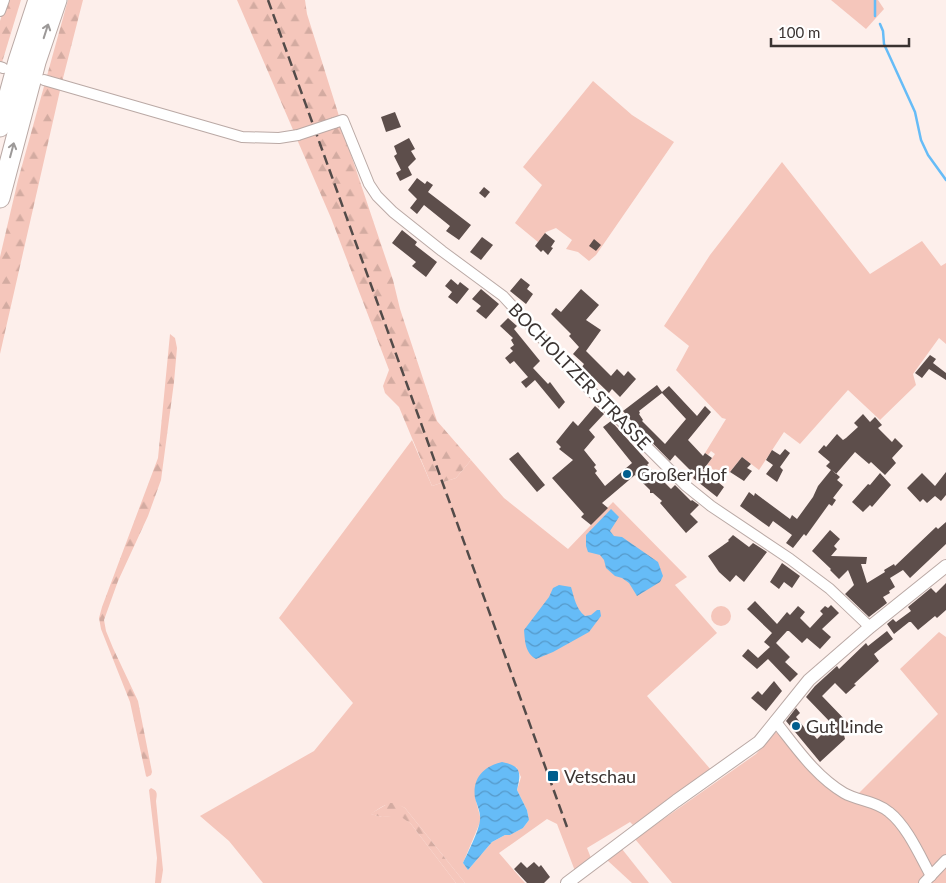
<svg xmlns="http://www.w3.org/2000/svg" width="946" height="883" font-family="Lato,sans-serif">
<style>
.grass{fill:#f5c6bb;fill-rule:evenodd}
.forest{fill:url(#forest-firs)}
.water{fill:url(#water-waves)}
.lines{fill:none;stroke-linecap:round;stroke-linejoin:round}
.stream{stroke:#66bcf7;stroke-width:2.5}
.building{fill:#5d4e4b;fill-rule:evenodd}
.minor-casing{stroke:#baa9a5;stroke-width:12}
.tertiary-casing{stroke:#baa9a5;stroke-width:14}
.motorway-casing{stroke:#baa9a5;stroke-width:21}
.minor{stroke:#fff;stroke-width:10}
.tertiary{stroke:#fff;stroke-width:12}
.motorway{stroke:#fff;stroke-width:19}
.rail{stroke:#534b49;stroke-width:2.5;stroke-dasharray:10 5;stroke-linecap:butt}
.minor-bridge-casing{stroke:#baa9a5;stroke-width:12;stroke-linecap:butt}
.minor-bridge{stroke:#fff;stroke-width:10}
.oneway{stroke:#9c9998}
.poi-dot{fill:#005e8e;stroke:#fff;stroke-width:2}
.labels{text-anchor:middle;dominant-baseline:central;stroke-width:5;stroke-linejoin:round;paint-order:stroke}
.street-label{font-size:18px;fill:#3a3331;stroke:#fff}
.poi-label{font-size:18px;fill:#3a3331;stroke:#fff;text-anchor:start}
</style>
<defs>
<pattern id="forest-firs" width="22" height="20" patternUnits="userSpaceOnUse" patternTransform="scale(1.25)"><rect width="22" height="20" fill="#f5c6bb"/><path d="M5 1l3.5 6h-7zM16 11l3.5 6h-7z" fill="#d3aba1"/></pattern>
<pattern id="water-waves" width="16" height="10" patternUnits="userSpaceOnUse" patternTransform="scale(1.25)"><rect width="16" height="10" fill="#66bcf7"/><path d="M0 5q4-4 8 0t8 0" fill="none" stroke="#5599c9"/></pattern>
</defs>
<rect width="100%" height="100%" fill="#fdefeb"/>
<g class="grass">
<polygon points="831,0 878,0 884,9 866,29"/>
<polygon points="593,81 632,115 674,142 596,255 589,261 578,252 566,249 572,240 556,228 546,232 538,242 515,223 542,185 523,167"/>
<polygon points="782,162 870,274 922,241 941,266 946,263 946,344 939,338 913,374 916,385 880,420 848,390 800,444 784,432 759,470 742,457 725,478 707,465 715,454 711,451 708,455 705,453 726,419 722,418 676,370 689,346 664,326 710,255"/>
<path d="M412 440 432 486 456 478 471 460 504 498 568 549 613 502 687 577 675 585 717 633 647 696 712 771 633 825 630 822 587 848 591 858 575 871 557 824 547 819 499 853 525 883H465L405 808C390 800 384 805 371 814L382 817 400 815 411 824 456 883H263L229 841 200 816 314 751 353 703 279 618ZM516 767 521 777 517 790 527 810 529 820 523 828 510 835H505L492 842 468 870 463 863 481 820 475 797Z"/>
<circle cx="721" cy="616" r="10"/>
<polygon points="939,632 946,637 946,883 672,883 635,839 756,754 776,732 820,779 846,797 859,793 938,714 900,669"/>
<path d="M151 788C158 791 157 794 156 801L163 870 161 883H155L157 858 149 790Z"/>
<polygon points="622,849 649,883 632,883 607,860"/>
</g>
<g class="forest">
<polygon points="7,0 21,0 0,69 0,21"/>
<polygon points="68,0 83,0 61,86 0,354 0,257 18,180"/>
<polygon points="237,0 305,0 307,14 339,116 294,132"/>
<polygon points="340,122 393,280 400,309 437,421 471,460 456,478 432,486 399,407 385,393 383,386 389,370 331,218 296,137"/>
<polygon points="170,334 175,338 177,348 174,382 161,480 148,516 118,581 104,620 106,631 113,648 138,701 152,772 151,775 147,777 146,776 130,702 101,629 99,618 102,607 158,458"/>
<polygon points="389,803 396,803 405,808 465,883 456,883 411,824 400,816 382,817 370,814"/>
</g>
<g class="water">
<polygon points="611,509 619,517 610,531 614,536 622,537 658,562 663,576 660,582 637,596 629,583 622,578 615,576 606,568 604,560 600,555 588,552 586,546 586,535"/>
<path d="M559 585 571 587C574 597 576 609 585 616L591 615 597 610H600L601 616 589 632 553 652 536 659C525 653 525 641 524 630L549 597 553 588Z"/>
<path d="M502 762C522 766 521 773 517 790L527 810 529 820 523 828 510 835H505L492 842 468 870 463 863C468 852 479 831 480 820 481 813 477 805 475 798 472 778 484 766 502 762Z"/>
</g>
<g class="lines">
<g class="stream">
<polyline points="875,16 875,0"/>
<polyline points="880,24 883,31 884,44 915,112 921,140 928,155 946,180"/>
</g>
</g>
<g class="building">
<polygon points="395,112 401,127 386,132 381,117"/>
<polygon points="409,138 415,149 411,151 416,159 408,167 412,175 400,181 396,173 401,170 394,156 397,154 394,146"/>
<polygon points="417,178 425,184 427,181 433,185 428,192 471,225 459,240 446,231 450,226 424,205 417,214 410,208 417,199 408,190"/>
<polygon points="484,187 490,192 485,198 479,193"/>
<polygon points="402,230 417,242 415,245 437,262 426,277 412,266 416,262 392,243"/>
<polygon points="545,233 555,241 551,247 553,248 548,255 543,250 541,252 535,246"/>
<polygon points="482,237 493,245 481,260 470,252"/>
<polygon points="594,239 601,245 596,251 589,246"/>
<polygon points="521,278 530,285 527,289 533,294 526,304 510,291"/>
<polygon points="451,279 458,285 460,282 469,289 457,304 448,297 452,292 445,286"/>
<polygon points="481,289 499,304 486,319 476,311 481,306 472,299"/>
<polygon points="581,289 599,305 586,320 601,330 586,351 611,376 617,369 624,376 628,371 636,379 620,397 612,389 609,393 582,367 584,364 573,354 579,347 569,336 571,334 551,314 556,308 561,312"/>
<polygon points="508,318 517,326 514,329 540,361 533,368 548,384 550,382 565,402 559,409 535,380 526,388 521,382 528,377 514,361 510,364 505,358 513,351 510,348 514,345 511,340 513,338 500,326"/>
<polygon points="930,355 936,359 933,363 946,373 946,380 929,369 922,378 915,373"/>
<path d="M657 385 662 392 669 386 697 416 705 406 711 412 688 440 703 456 705 453 712 458 703 470 724 487 717 497 693 478 695 475 675 455 670 461 634 424 623 411ZM662 393 686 419 665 444 642 421 643 420 639 414 640 413 639 411Z"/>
<polygon points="595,406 604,414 589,430 595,437 584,450 596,465 594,467 597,471 595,473 605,486 632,463 603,427 611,421 649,463 647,465 671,489 675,485 691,501 692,500 699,505 690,514 698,522 686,533 660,503 662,501 653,493 650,493 650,490 635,475 602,503 608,508 591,525 581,517 584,514 552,478 573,460 559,449 561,447 556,442 573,421 578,426"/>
<polygon points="863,414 870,422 875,417 882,425 878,428 892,442 895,438 903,446 892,458 896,463 885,475 871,462 869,464 855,452 836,474 832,470 840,477 837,480 843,485 833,498 836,500 832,506 829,504 806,536 804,534 793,548 786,543 792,535 773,521 769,527 740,506 749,492 754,496 755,493 790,519 792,515 797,519 813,497 818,486 831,470 826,466 830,462 818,452 824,445 826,447 837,434 843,440 846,438 858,427 854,423"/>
<polygon points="785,449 790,453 780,467 783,470 777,482 766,474 773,465 766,460 772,450 780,455"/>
<polygon points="518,452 545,485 537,492 509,459"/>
<polygon points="742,457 751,464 747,468 752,471 744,481 730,472"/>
<polygon points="946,472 946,495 941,501 935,496 927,503 923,499 920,502 907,488 922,473 935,486"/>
<polygon points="880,473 891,485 872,507 870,505 863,512 852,502 868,484 870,485"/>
<polygon points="946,522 946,544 910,578 903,570 890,578 895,587 889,591 890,593 883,597 887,603 869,617 845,594 854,585 848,570 839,579 830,570 831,569 812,551 830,530 840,539 834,546 837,549 831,556 867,557 866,564 861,564 867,583 885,572 884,570 894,564 895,566 936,527 938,529"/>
<polygon points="733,535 749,547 753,543 767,552 744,582 736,575 730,582 719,572 708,556 729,541 728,540"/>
<polygon points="782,563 800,576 792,588 784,582 779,589 770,582"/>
<polygon points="946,583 946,610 937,618 935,616 918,630 911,622 909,622 894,634 887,624 893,619 896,622 911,611 908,607 931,588 936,593"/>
<polygon points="755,601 777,624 787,612 790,615 798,606 805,612 800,618 810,628 823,614 820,611 825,606 828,608 831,605 839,613 822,629 831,637 820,649 807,638 802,643 789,631 787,631 776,643 790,657 785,662 798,674 790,682 768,659 757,669 742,656 748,649 758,658 770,647 764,642 772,633 747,609"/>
<polygon points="887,631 893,639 874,654 879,661 854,684 856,685 846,694 835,683 822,696 850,725 843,731 845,739 820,762 786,721 796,708 800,713 796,717 810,735 812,733 817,739 832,724 806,697 815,686 837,666 839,669 866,643 868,646"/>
<polygon points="774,681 782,691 766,711 751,698 758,691 762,695"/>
<polygon points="521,862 527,868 534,862 539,867 541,865 550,877 544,883 527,883 514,869"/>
</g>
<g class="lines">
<g class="minor-casing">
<g id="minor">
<polyline points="0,11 4,0"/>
<polyline points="0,67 3,68"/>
<polyline points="44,80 242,137 279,138 298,135"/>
<polyline points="334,123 343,120 369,184 377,196 393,212 442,251 503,296 586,386 685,485 711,506 790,559 830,589 870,627"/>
<path d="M775 721C796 747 815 776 844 793 858 801 876 801 889 812 907 826 920 856 931 876"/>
<polyline points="924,883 946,860"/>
</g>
</g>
<g class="tertiary-casing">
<polyline id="tertiary" points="567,883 676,801 759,742 809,680 870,627 946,566"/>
</g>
<g class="motorway-casing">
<g id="motorway">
<polyline points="0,127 18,61 38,0"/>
<polyline points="0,198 36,62 57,0"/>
</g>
</g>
<use href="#minor" class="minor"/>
<use href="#tertiary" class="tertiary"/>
<use href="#motorway" class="motorway"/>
<polyline class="rail" points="268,0 567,827"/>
<g class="minor-bridge-casing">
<polyline id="minor-bridge" points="298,135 334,123"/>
</g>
<use href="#minor-bridge" class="minor-bridge"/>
</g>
<defs><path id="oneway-shaft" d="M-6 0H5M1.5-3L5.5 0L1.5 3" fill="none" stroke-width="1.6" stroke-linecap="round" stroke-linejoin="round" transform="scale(1.25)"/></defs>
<g class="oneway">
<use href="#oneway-shaft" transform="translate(46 31) rotate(-72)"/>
<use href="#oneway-shaft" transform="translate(12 150) rotate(-75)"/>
</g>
<g class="poi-dot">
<circle cx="627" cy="474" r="5"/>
<circle cx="796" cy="726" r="5"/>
<rect x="547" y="770" width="12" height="12" rx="2.5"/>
</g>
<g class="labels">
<g class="street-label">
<text transform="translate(580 376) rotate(46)">BOCHOLTZER STRASSE</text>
</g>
<g class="poi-label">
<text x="637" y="474">Großer Hof</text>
<text x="806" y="726">Gut Linde</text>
<text x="564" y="776">Vetschau</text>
</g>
</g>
<path d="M771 38v8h138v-8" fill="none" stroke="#3a3331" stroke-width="2.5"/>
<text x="778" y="38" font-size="15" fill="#3a3331" stroke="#ffffff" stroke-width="4" paint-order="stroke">100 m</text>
</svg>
